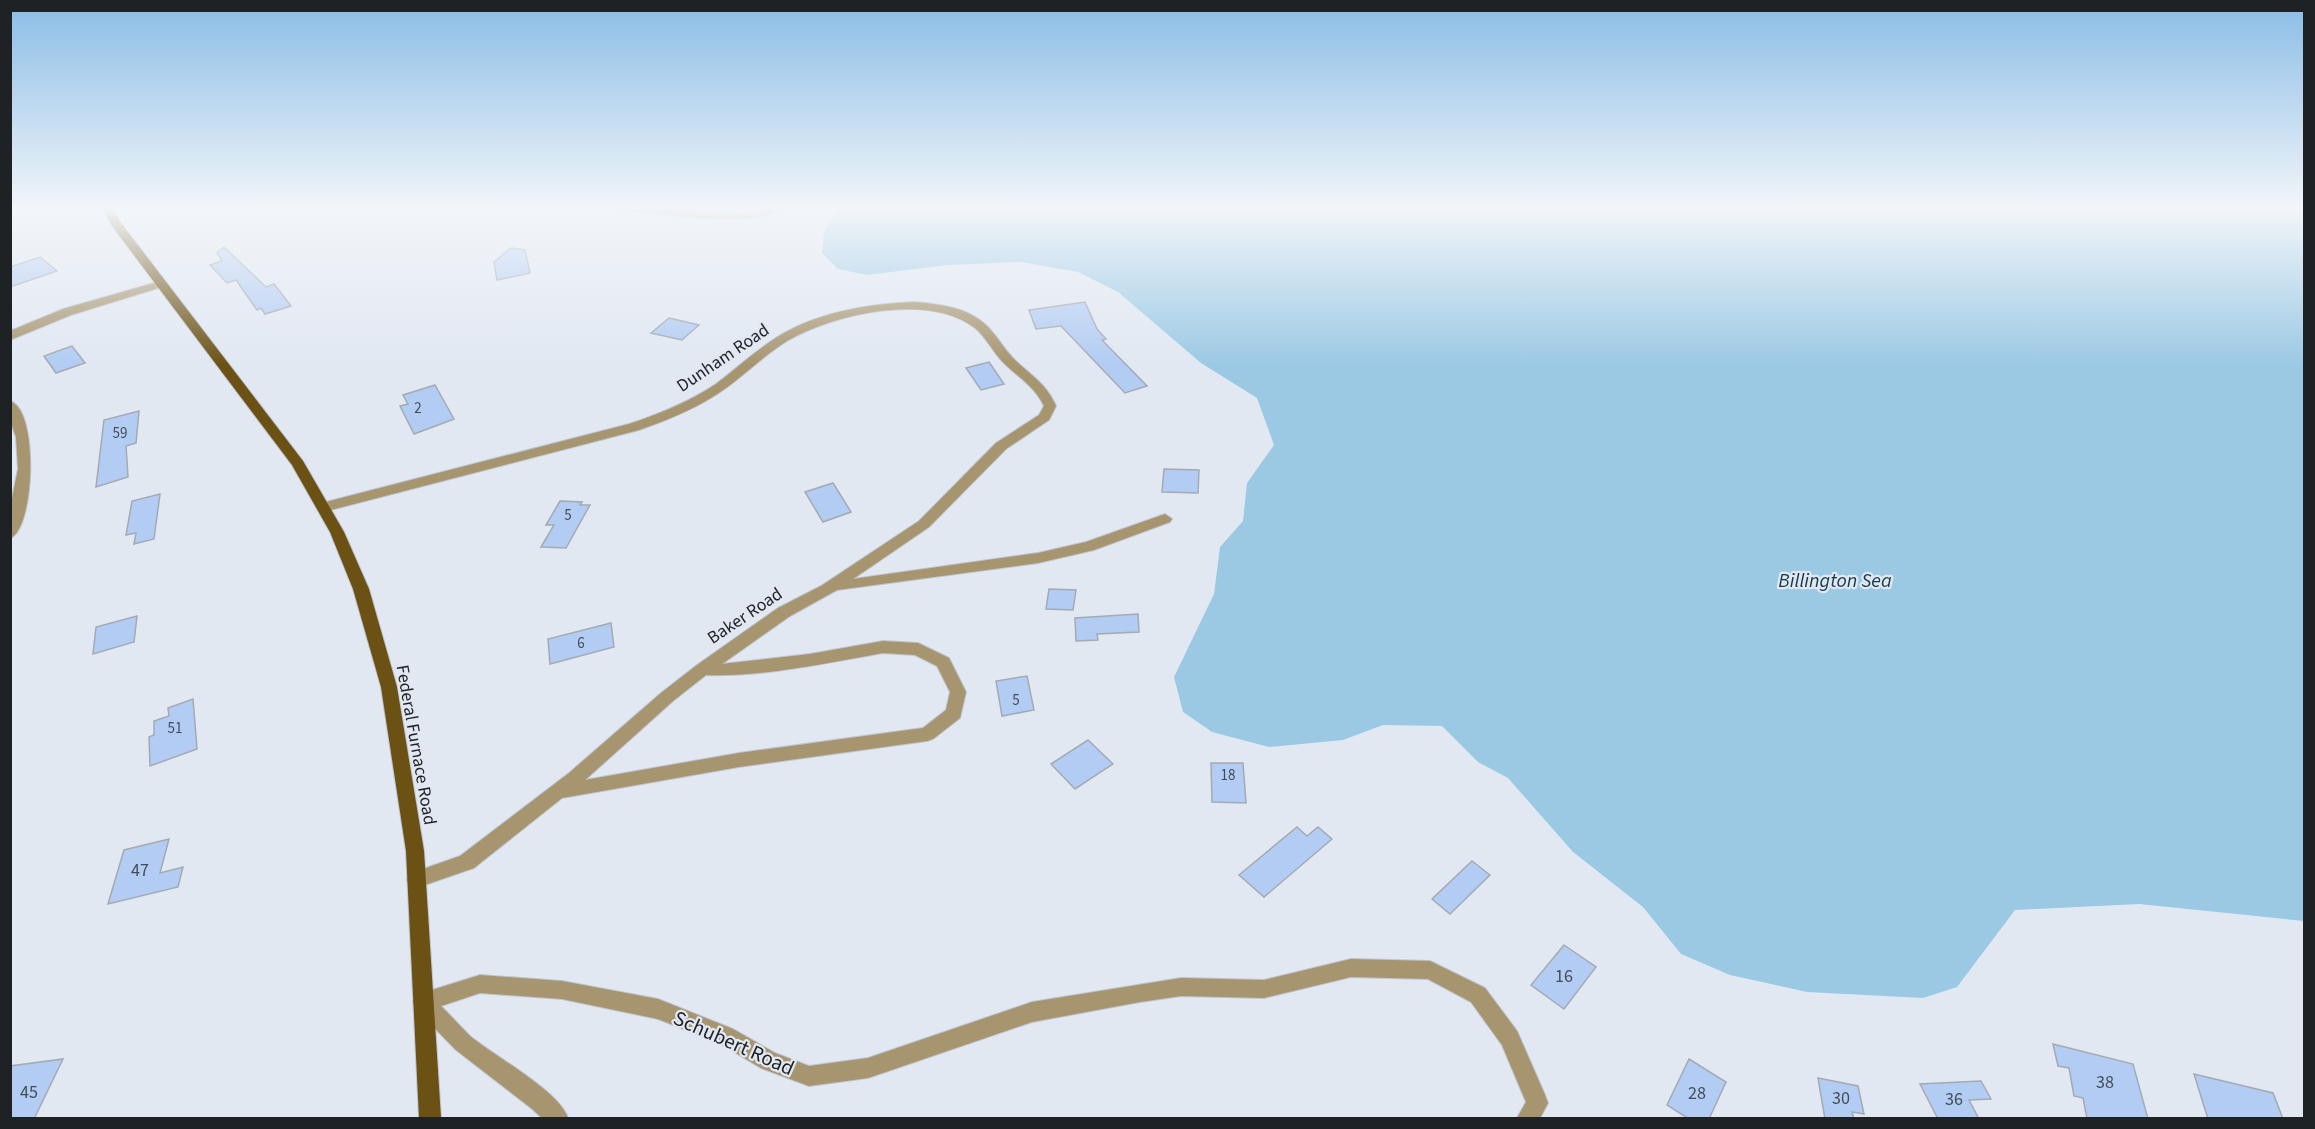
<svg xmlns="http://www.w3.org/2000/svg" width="2315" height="1129" font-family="'Source Sans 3',sans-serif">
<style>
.water{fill:#9bc9e4}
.building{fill:#b2ccf3;stroke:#a3aab3;stroke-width:1.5}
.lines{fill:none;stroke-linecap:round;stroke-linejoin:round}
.minor-casing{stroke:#bec4cd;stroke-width:2}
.major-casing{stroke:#bec4cd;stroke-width:2}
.minor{fill:#a79570;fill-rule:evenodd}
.major{fill:#6b5114;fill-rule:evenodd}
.labels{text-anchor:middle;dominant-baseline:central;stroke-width:4.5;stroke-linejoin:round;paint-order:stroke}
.number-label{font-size:15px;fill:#444c58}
.street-label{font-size:18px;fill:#1f2225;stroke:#e1e8f2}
.near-number-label{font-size:18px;fill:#444c58}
.water-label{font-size:20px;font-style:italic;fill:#13394d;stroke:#e1e8f2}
.near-street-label{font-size:21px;fill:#1f2225;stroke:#e1e8f2}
</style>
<rect width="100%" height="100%" fill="#e1e8f2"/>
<polygon class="water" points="841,207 2304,207 2304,921 2139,904 2015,910 1957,987 1923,998 1807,992 1730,975 1681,954 1643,907 1573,852 1508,778 1478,762 1442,726 1383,725 1343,740 1269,747 1212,732 1183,712 1174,677 1214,594 1220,547 1243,521 1247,483 1274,445 1257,398 1201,363 1118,292 1078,272 1021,262 948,265 867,275 838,269 822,253 824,232"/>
<g class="building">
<polygon points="224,247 266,287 274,284 291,306 265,314 261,308 257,310 236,280 227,283 210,265 222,261 217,253"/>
<polygon points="511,248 525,250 530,273 497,280 494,262"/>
<polygon points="40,257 57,271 10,287 10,267"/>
<polygon points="1085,302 1097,329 1106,339 1102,340 1147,386 1125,393 1061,326 1036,329 1029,310"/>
<polygon points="669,318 699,325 682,340 651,333"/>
<polygon points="72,346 85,363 56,373 44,356"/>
<polygon points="989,362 1004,384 981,390 966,368"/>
<polygon points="435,385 454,419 414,434 400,406 408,404 403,395"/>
<polygon points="139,411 136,443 126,446 128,477 96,487 104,420"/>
<polygon points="1164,469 1199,470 1198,493 1162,492"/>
<polygon points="833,483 851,512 823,522 805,492"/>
<polygon points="160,494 154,539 134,544 136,533 126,535 132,501"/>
<polygon points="560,501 582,502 580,505 590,505 566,548 541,547 554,525 546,525"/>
<polygon points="1049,589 1076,590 1073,610 1046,609"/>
<polygon points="1138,614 1139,632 1097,634 1098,640 1076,641 1075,618"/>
<polygon points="137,616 134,642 93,654 96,627"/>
<polygon points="611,623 614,647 550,664 548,639"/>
<polygon points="1027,676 1034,710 1002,716 996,681"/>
<polygon points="193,699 197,749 150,766 149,737 154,735 154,721 169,716 168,708"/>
<polygon points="1088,740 1113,764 1075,789 1051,764"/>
<polygon points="1211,763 1243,763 1246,803 1212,802"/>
<polygon points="1297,827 1307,836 1318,827 1332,839 1264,897 1239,875"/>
<polygon points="169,839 160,873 183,867 178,887 108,904 124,850"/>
<polygon points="1472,861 1490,875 1450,914 1432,899"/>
<polygon points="1564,945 1596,967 1564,1009 1531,985"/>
<polygon points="2053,1044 2133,1064 2148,1119 2087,1119 2083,1098 2074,1096 2069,1068 2058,1066"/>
<polygon points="63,1059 34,1119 10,1119 10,1066"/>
<polygon points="1689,1059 1726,1082 1709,1119 1689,1119 1667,1105"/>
<polygon points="2194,1074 2273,1093 2283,1119 2208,1119"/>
<polygon points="1818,1078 1858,1086 1864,1114 1852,1112 1854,1119 1825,1119"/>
<polygon points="1981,1081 1991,1099 1969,1100 1979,1119 1938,1119 1920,1084"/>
</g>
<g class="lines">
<g class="minor-casing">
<g id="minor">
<path d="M613 207C655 203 697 213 739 213 755 213 770 206 785 207 758 230 655 213 618 210Z"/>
<polygon points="161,281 165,282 165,286 71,315 10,340 10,331 63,309"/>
<path d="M914 302C939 304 968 307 987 326 998 337 1005 351 1017 362 1033 377 1047 385 1056 406L1049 420 1006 449 929 527 853 579 1038 553 1086 542 1165 514 1172 519 1170 522 1094 550 1038 563 837 590 790 616 722 664 810 654 883 641 918 643 949 658 966 692 960 718 933 739 927 741 739 767 562 798 474 868 416 888 409 886 407 880 409 874 460 856 569 773 661 693 697 665 778 608 821 586 919 521 996 443 1039 415 1044 406C1034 385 1016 376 1001 360 992 350 985 336 975 328 929 292 833 314 787 341 761 357 740 380 714 396 690 411 665 421 639 430L323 512 316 507 318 504 629 424C659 414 689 402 716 384 739 367 760 346 786 332 824 311 870 304 914 302ZM883 653 915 655 937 666 950 692 946 710 923 728 739 753 585 780 673 701 706 675C765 677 825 663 883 653Z"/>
<path d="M10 401C40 411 34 531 10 538V508L18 469 16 437 10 420Z"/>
<path d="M1351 959 1430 961 1485 988 1517 1031 1545 1095 1548 1103 1540 1118H1517L1526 1102 1502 1045 1471 1002 1428 979 1351 977 1264 998 1181 996 1140 1002 1032 1022 868 1078 809 1086 761 1068 719 1043 658 1019 562 999 480 993 441 1006C451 1016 460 1026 470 1036 494 1056 559 1091 568 1118H542L531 1108 456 1050 416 1009 413 1002 416 995 480 975 562 981 658 999 733 1029 775 1053 809 1066 868 1058 1032 1002 1181 978 1264 980Z"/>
</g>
</g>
<g class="major-casing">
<polygon id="major" points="102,207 112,207 121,223 303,461 344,532 369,589 397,687 424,851 441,1118 419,1118 406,851 381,687 353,589 330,532 292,465 112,226"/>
</g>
<use href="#minor" class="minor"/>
<use href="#major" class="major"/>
</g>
<linearGradient id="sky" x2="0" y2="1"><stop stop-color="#89bce6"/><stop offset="0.57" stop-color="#f2f5f9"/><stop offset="1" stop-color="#f2f5f9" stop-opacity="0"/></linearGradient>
<rect width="2315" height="365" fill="url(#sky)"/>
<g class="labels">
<g class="number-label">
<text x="418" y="408">2</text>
<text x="120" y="433">59</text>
<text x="568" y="515">5</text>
<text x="581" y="643">6</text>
<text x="1016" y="700">5</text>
<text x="175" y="728">51</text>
<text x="1228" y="775">18</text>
</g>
<g class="street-label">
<text transform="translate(723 358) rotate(-34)">Dunham Road</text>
<text transform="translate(745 616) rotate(-34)">Baker Road</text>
<text transform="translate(416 745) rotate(80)">Federal Furnace Road</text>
</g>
<g class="near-number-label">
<text x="140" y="870">47</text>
<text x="1564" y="976">16</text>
<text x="2105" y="1082">38</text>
<text x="29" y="1092">45</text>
<text x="1697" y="1093">28</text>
<text x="1841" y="1098">30</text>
<text x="1954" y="1099">36</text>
</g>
<g class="water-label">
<text x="1835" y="581">Billington Sea</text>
</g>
<g class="near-street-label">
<text transform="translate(734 1043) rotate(24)">Schubert Road</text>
</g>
</g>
<rect width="2315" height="1129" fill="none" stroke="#1f2225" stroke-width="24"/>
</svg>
